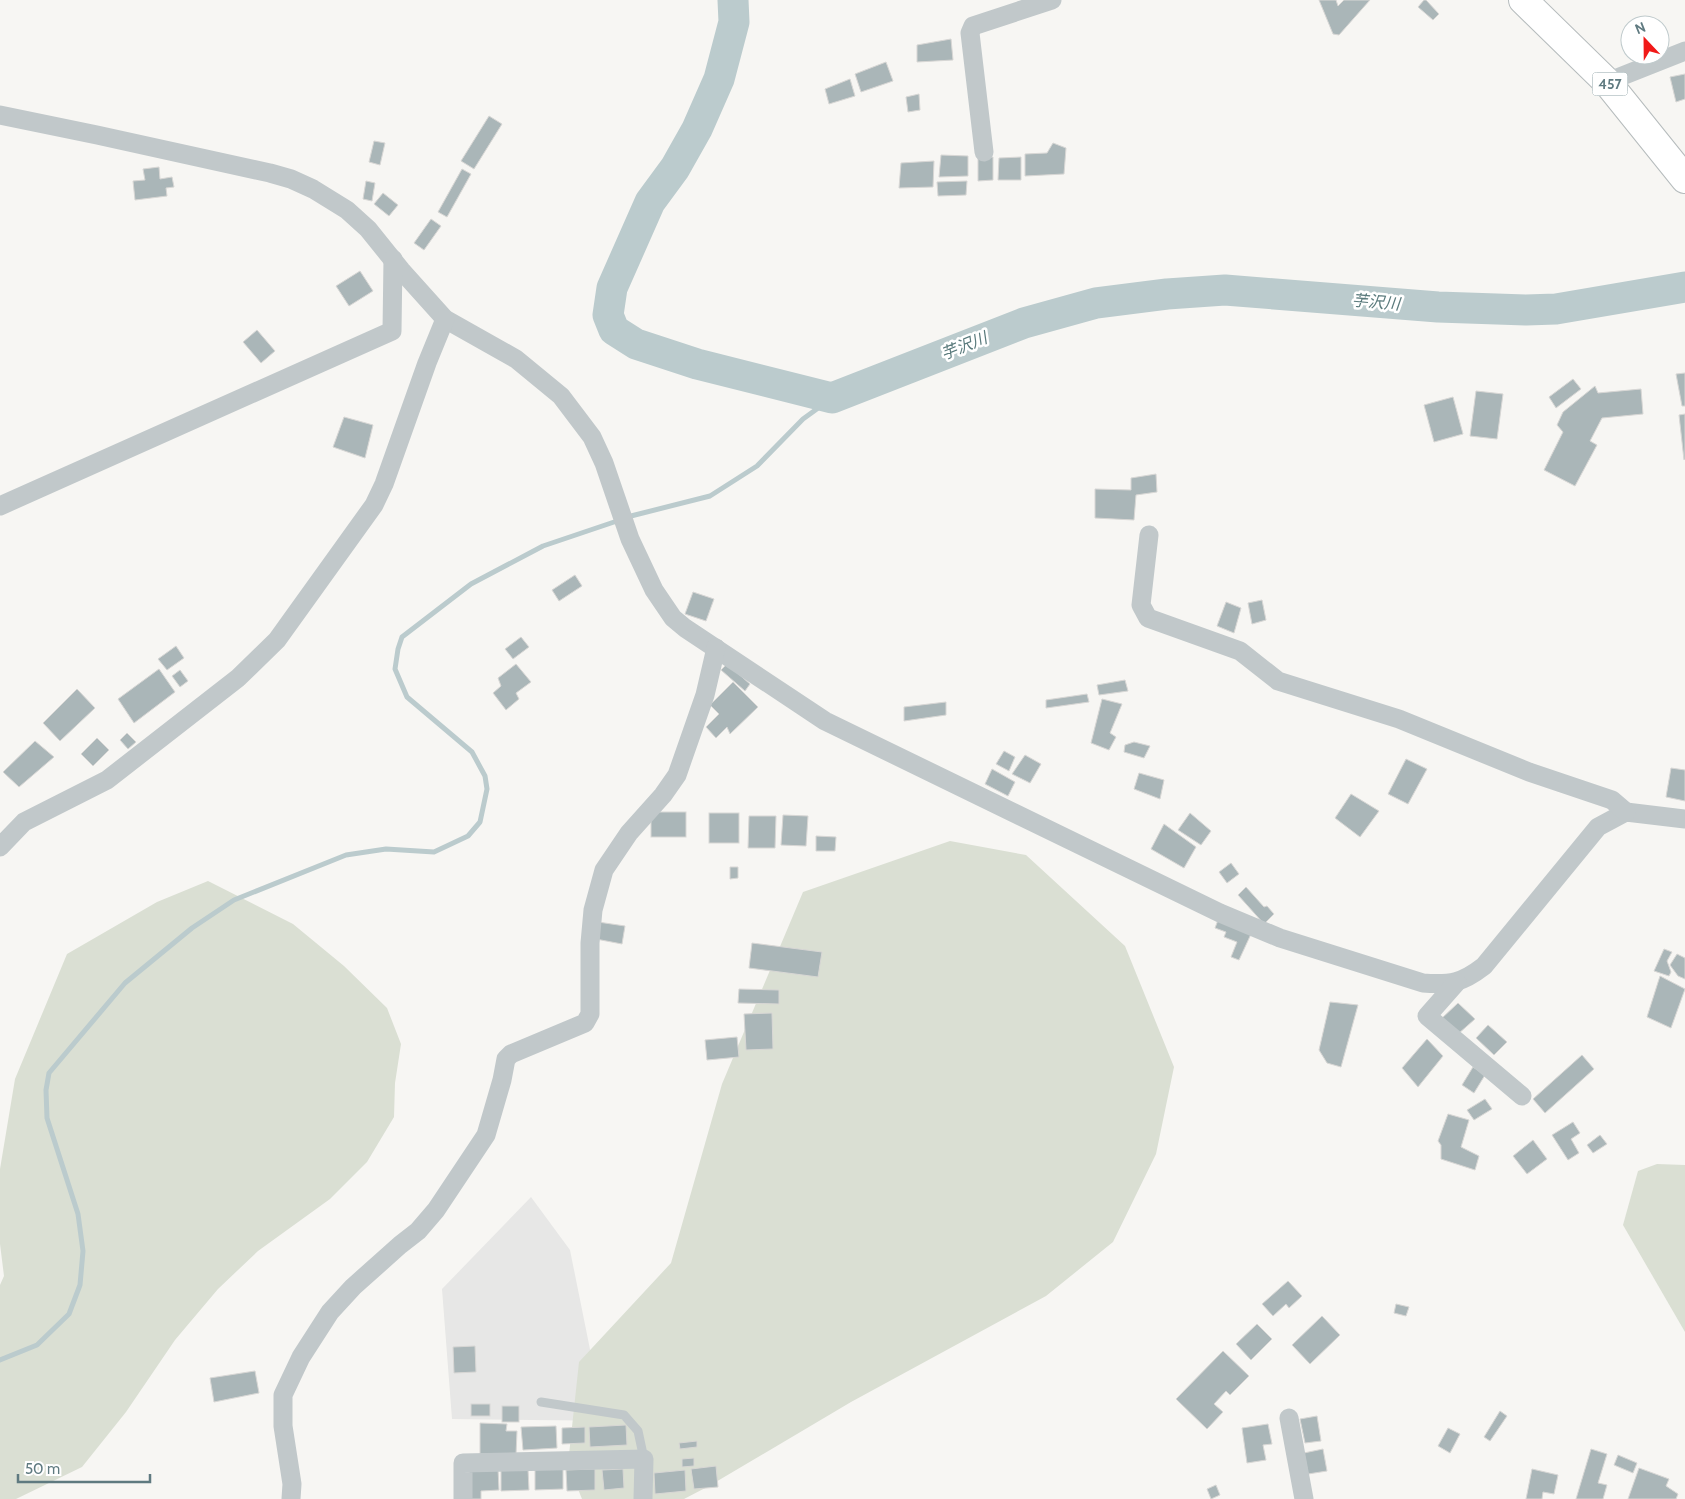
<svg xmlns="http://www.w3.org/2000/svg" width="1685" height="1499" font-family="Cabin,'Noto Sans JP',sans-serif">
<style>
.built{fill:#e7e7e6}
.green{fill:#dadfd3}
.lines{fill:none;stroke-linecap:round;stroke-linejoin:round}
.stream{stroke:#bbcbcd;stroke-width:5}
.river{stroke:#bbcbcd;stroke-width:31}
.building{fill:#aab6b8;stroke:#d8d7d5}
.highway-casing{stroke:#b6bcbd;stroke-width:30}
.lane{stroke:#c1c8ca;stroke-width:9}
.street{stroke:#c1c8ca;stroke-width:19}
.highway{stroke:#fff;stroke-width:28}
.labels{text-anchor:middle;dominant-baseline:central;stroke-width:5;stroke-linejoin:round;paint-order:stroke}
.shield{fill:#fff;stroke:#8fa2a6;stroke-width:1}
.shield-label{font-size:14px;font-weight:bold;fill:#5f7a80}
.water-label{font-size:16px;font-style:italic;fill:#5a7a7c;stroke:#fff}
</style>
<rect width="100%" height="100%" fill="#f7f6f3"/>
<polygon class="built" points="531,1197 570,1250 600,1399 629,1421 452,1419 442,1289"/>
<g class="green">
<polygon points="950,841 1026,855 1125,946 1174,1067 1156,1154 1113,1242 1046,1296 851,1402 709,1486 684,1499 582,1499 568,1464 579,1362 671,1263 722,1084 803,892"/>
<polygon points="208,881 293,924 344,966 387,1008 401,1044 395,1083 394,1117 367,1162 330,1199 258,1251 218,1289 175,1340 126,1412 82,1467 16,1499 0,1499 0,1285 4,1276 0,1244 0,1169 15,1079 67,954 157,902"/>
<polygon points="1657,1164 1685,1165 1685,1332 1623,1225 1638,1171"/>
</g>
<g class="lines">
<g class="stream">
<polyline points="627,517 710,496 757,466 803,419 832,398"/>
<polyline points="0,1360 37,1345 69,1314 80,1285 83,1251 78,1214 47,1118 46,1090 49,1073 125,983 192,928 234,900 346,855 386,849 434,852 468,836 480,822 487,789 485,776 472,752 407,697 395,669 398,649 402,637 471,584 543,546 620,520"/>
</g>
<polyline class="river" points="733,0 734,22 719,79 697,129 675,168 650,202 612,288 608,315 614,330 636,344 697,364 832,398 1024,323 1096,303 1167,294 1225,290 1438,307 1526,310 1556,309 1685,287"/>
</g>
<g class="building">
<polygon points="1319,0 1336,0 1338,6 1344,0 1370,0 1339,35 1333,34"/>
<polygon points="1424,0 1426,0 1439,14 1433,20 1418,7"/>
<polygon points="951,39 953,60 917,62 917,45"/>
<polygon points="886,62 893,81 861,92 855,74"/>
<polygon points="1685,74 1685,99 1676,102 1670,77"/>
<polygon points="850,79 855,96 829,104 825,89"/>
<polygon points="919,94 920,110 908,112 906,97"/>
<polygon points="489,116 502,124 474,169 461,161"/>
<polygon points="374,141 385,143 380,165 369,162"/>
<polygon points="1053,143 1066,148 1064,174 1025,176 1025,154 1047,153"/>
<polygon points="941,155 968,156 968,176 939,177"/>
<polygon points="993,157 993,180 978,181 978,158"/>
<polygon points="1021,157 1021,180 998,180 999,158"/>
<polygon points="934,161 933,187 899,188 901,163"/>
<polygon points="159,167 160,179 172,177 174,187 166,188 167,196 135,200 133,181 145,180 143,169"/>
<polygon points="462,169 471,174 447,217 438,212"/>
<polygon points="366,181 375,183 372,201 363,199"/>
<polygon points="967,181 966,195 938,196 937,182"/>
<polygon points="383,193 398,205 389,216 374,204"/>
<polygon points="431,219 441,226 424,250 414,243"/>
<polygon points="360,271 373,291 349,306 336,286"/>
<polygon points="257,330 275,351 261,363 243,342"/>
<polygon points="1685,373 1685,406 1682,406 1676,374"/>
<polygon points="1573,379 1581,389 1556,408 1549,397"/>
<polygon points="1595,386 1598,393 1641,389 1643,414 1602,418 1590,441 1597,445 1575,486 1544,470 1563,432 1557,425 1563,412"/>
<polygon points="1476,391 1503,394 1497,439 1470,436"/>
<polygon points="1453,397 1463,434 1434,442 1424,405"/>
<polygon points="1685,414 1685,459 1684,460 1679,415"/>
<polygon points="344,417 373,425 365,458 333,447"/>
<polygon points="1156,474 1157,492 1136,495 1134,520 1095,518 1095,489 1131,490 1131,478"/>
<polygon points="575,575 582,586 559,601 552,590"/>
<polygon points="693,592 714,599 706,621 685,614"/>
<polygon points="1262,600 1266,620 1252,624 1248,603"/>
<polygon points="1226,602 1241,608 1234,633 1217,626"/>
<polygon points="521,637 529,647 513,659 505,649"/>
<polygon points="176,646 184,658 167,670 158,659"/>
<polygon points="516,664 531,682 516,693 519,699 506,710 493,693 501,686 498,678"/>
<polygon points="727,664 750,684 745,691 721,670"/>
<polygon points="159,669 175,692 134,723 118,699"/>
<polygon points="180,670 188,681 180,687 172,676"/>
<polygon points="1125,680 1128,691 1099,695 1097,685"/>
<polygon points="733,682 758,707 730,734 727,727 716,738 706,727 719,714 710,705"/>
<polygon points="77,689 95,708 60,741 43,723"/>
<polygon points="1087,694 1089,702 1046,708 1046,700"/>
<polygon points="1102,699 1122,704 1110,733 1116,737 1109,750 1091,743"/>
<polygon points="946,702 946,715 904,721 904,707"/>
<polygon points="127,733 136,742 128,749 120,740"/>
<polygon points="97,738 109,750 93,766 81,754"/>
<polygon points="35,741 54,757 19,787 3,772"/>
<polygon points="1134,742 1150,746 1144,758 1124,752 1125,745"/>
<polygon points="1004,751 1015,757 1009,771 996,764"/>
<polygon points="1025,755 1041,764 1030,783 1012,774"/>
<polygon points="1406,759 1427,769 1408,804 1388,794"/>
<polygon points="1671,768 1685,770 1685,801 1666,797"/>
<polygon points="992,769 1015,782 1008,796 985,784"/>
<polygon points="1139,773 1164,780 1160,799 1134,789"/>
<polygon points="1351,794 1379,811 1360,837 1335,818"/>
<rect x="651" y="812" width="35" height="25"/>
<rect x="709" y="813" width="30" height="30"/>
<polygon points="1190,813 1211,831 1201,845 1178,830"/>
<polygon points="783,815 808,816 806,846 781,845"/>
<polygon points="749,816 776,816 775,848 748,848"/>
<polygon points="1164,824 1196,847 1184,868 1151,849"/>
<polygon points="816,836 836,837 835,851 816,851"/>
<polygon points="1231,863 1239,874 1227,883 1219,872"/>
<polygon points="730,867 738,867 738,878 730,879"/>
<polygon points="1246,887 1264,907 1267,906 1274,914 1264,924 1238,895"/>
<polygon points="1218,920 1251,934 1239,960 1231,957 1237,942 1224,937 1226,932 1215,928"/>
<polygon points="598,922 625,926 622,944 596,939"/>
<polygon points="752,943 822,952 818,977 749,968"/>
<polygon points="1664,949 1672,952 1667,961 1671,972 1669,976 1654,971"/>
<polygon points="1677,954 1685,958 1685,979 1678,976 1670,965"/>
<polygon points="1660,976 1685,989 1671,1028 1647,1017"/>
<polygon points="739,989 779,990 779,1004 738,1003"/>
<polygon points="1330,1002 1358,1005 1341,1067 1327,1063 1319,1050"/>
<polygon points="1458,1003 1475,1019 1458,1034 1441,1019"/>
<polygon points="772,1013 773,1049 746,1050 744,1014"/>
<polygon points="1488,1025 1507,1042 1494,1055 1476,1038"/>
<polygon points="737,1037 739,1057 707,1060 705,1040"/>
<polygon points="1427,1039 1443,1056 1418,1087 1402,1068"/>
<polygon points="1582,1055 1594,1069 1545,1113 1533,1099"/>
<polygon points="1473,1067 1485,1075 1474,1093 1462,1085"/>
<polygon points="1485,1099 1492,1109 1474,1120 1467,1110"/>
<polygon points="1448,1114 1469,1120 1461,1147 1479,1156 1475,1170 1441,1159 1441,1145 1438,1141"/>
<polygon points="1573,1122 1580,1133 1571,1139 1579,1153 1568,1160 1552,1135"/>
<polygon points="1600,1135 1607,1144 1593,1153 1587,1145"/>
<polygon points="1533,1140 1547,1159 1527,1174 1513,1156"/>
<polygon points="1288,1281 1302,1296 1289,1308 1286,1304 1273,1316 1262,1304"/>
<polygon points="1396,1304 1409,1307 1406,1316 1394,1313"/>
<polygon points="1322,1316 1340,1335 1310,1364 1292,1345"/>
<polygon points="1257,1324 1272,1339 1251,1360 1236,1344"/>
<polygon points="475,1346 476,1372 454,1373 453,1347"/>
<polygon points="1223,1351 1249,1376 1230,1395 1226,1391 1214,1404 1223,1412 1207,1429 1176,1399"/>
<polygon points="255,1371 259,1393 214,1402 210,1378"/>
<rect x="471" y="1404" width="19" height="12"/>
<rect x="502" y="1406" width="17" height="16"/>
<polygon points="1500,1411 1507,1416 1490,1441 1484,1437"/>
<polygon points="1317,1416 1321,1441 1305,1443 1300,1419"/>
<polygon points="480,1423 507,1424 506,1431 517,1431 516,1455 480,1454"/>
<polygon points="1268,1424 1272,1444 1263,1445 1266,1460 1247,1463 1242,1428"/>
<polygon points="626,1425 627,1445 590,1447 589,1427"/>
<polygon points="556,1426 557,1448 523,1450 521,1427"/>
<polygon points="585,1427 585,1443 562,1444 562,1428"/>
<polygon points="1448,1428 1460,1434 1450,1453 1438,1446"/>
<polygon points="697,1441 697,1447 680,1449 679,1443"/>
<polygon points="1323,1449 1327,1471 1308,1474 1304,1453"/>
<polygon points="1591,1449 1607,1454 1598,1483 1607,1485 1603,1499 1576,1499"/>
<polygon points="1618,1455 1637,1463 1633,1473 1614,1465"/>
<polygon points="694,1458 694,1466 682,1467 682,1459"/>
<polygon points="716,1466 718,1487 694,1489 691,1469"/>
<polygon points="498,1468 499,1490 481,1491 481,1499 470,1499 469,1469"/>
<polygon points="563,1468 563,1489 535,1490 535,1469"/>
<polygon points="1639,1468 1669,1479 1666,1486 1678,1494 1676,1499 1628,1499"/>
<polygon points="528,1469 529,1490 501,1491 501,1470"/>
<polygon points="595,1469 595,1490 567,1491 566,1470"/>
<polygon points="623,1469 624,1488 604,1490 602,1470"/>
<polygon points="1532,1469 1558,1475 1554,1494 1543,1492 1542,1499 1526,1499"/>
<polygon points="685,1470 686,1491 655,1494 654,1473"/>
<polygon points="1216,1485 1220,1495 1211,1499 1207,1489"/>
</g>
<g class="lines">
<g class="highway-casing">
<polyline id="highway" points="1523,0 1607,82 1685,179"/>
</g>
<polyline class="lane" points="541,1402 624,1415 638,1431 644,1459"/>
<g class="street">
<polyline points="1607,82 1685,51"/>
<path d="M0 115 97 135 270 173 291 179 313 189 347 210 368 229 401 270 445 319 516 359 561 396 592 437 604 463 630 539 654 590 673 618 685 628 825 721 1220 913 1280 938 1423 983C1451 985 1462 983 1484 966L1598 827 1626 812 1685 819"/>
<polyline points="984,152 970,33 973,26 1052,0"/>
<polyline points="0,506 392,331 393,259"/>
<polyline points="1149,535 1141,605 1148,618 1240,651 1278,681 1399,719 1529,772 1612,800 1626,812"/>
<polyline points="0,847 24,822 107,780 238,678 277,640 374,505 384,484 427,363 445,319"/>
<polyline points="1457,982 1427,1016 1522,1096"/>
<polyline points="1289,1418 1304,1499"/>
<polyline points="291,1499 292,1484 283,1426 283,1395 301,1357 330,1312 353,1287 400,1245 418,1231 436,1210 486,1135 502,1080 506,1059 511,1054 585,1023 590,1014 590,943 593,910 604,870 629,833 663,795 677,775 705,695 716,648"/>
<polyline points="463,1499 463,1463 644,1459 643,1499"/>
</g>
<use href="#highway" class="highway"/>
</g>
<g class="labels">
<rect class="shield" x="1592.5" y="72.5" width="35" height="23" rx="4"/>
<g class="shield-label">
<text x="1610" y="84">457</text>
</g>
<g class="water-label">
<text transform="translate(1376 302) rotate(5)">芋沢川</text>
<text transform="translate(964 346) rotate(-22)">芋沢川</text>
</g>
</g>
<g transform="translate(1645 40) rotate(338)"><circle r="24" fill="#ffffff" stroke="#bfcacc"/>
<path d="M0-4L9 19L0 12L-9 19Z" fill="#f11918"/>
<text y="-8" font-size="14" font-weight="bold" text-anchor="middle" fill="#5f7a80">N</text>
</g>
<path d="M18 1474v8h132v-8" fill="none" stroke="#5f7a80" stroke-width="2.5"/>
<text x="25" y="1474" font-size="15" fill="#5f7a80" stroke="#ffffff" stroke-width="4" paint-order="stroke">50 m</text>
</svg>
